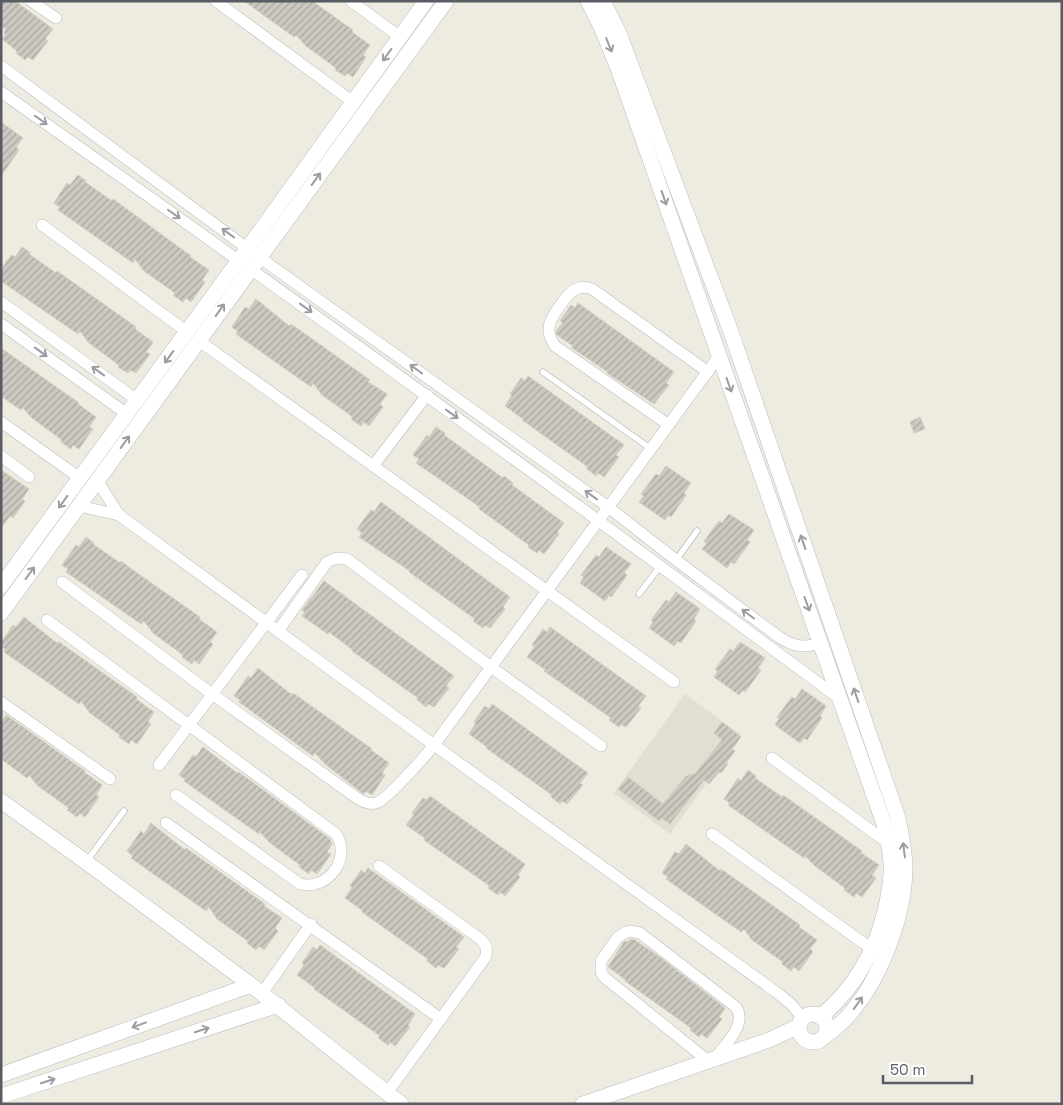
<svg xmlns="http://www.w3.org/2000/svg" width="1063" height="1105" font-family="'Space Grotesk',sans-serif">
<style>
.education{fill:#e0dfd1}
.building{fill:url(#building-hatch);stroke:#d3cfbf}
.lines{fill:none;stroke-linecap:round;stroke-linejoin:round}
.lane-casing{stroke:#b9bac1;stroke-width:7}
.street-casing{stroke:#b9bac1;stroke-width:12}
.secondary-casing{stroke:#babcc4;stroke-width:16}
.lane{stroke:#fff;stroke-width:5.5}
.street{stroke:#fff;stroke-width:11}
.secondary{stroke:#fff;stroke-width:15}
.oneway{stroke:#9b9da1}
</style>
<defs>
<pattern id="building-hatch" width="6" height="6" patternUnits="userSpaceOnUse" patternTransform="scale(1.25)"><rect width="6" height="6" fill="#cbc9c0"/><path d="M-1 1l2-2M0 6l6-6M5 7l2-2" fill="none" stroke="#a8a6a0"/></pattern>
</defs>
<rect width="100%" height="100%" fill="#eeece1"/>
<polygon class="education" points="685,694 741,735 670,834 614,793"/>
<g class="building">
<polygon points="1,1 15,1 53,29 45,39 48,41 33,60 28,57 25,60 16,53 17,51 2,39 6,34 4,33 6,29 1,26"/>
<polygon points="244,1 312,1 353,30 352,32 370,45 363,55 366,57 353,77 347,73 345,76 335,70 336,68 306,46 296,35 294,37"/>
<polygon points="1,122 23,138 16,147 19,150 1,176"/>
<polygon points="78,175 86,181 85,182 112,201 113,199 191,256 190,257 209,270 202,280 205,282 191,302 186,298 183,302 173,295 175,293 144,271 135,259 133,263 58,210 60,207 54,203 67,183 70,185"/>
<polygon points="22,247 31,253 29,254 56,273 57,271 136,327 135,329 153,342 146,352 150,354 136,373 130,370 128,373 118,367 119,365 89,343 80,331 78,334 1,281 1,271 6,262 12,255 15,257"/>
<polygon points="256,299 289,326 291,324 370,380 368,382 387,394 380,404 383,407 369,426 364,422 361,426 351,419 353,417 322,395 313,383 311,387 236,334 238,332 232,327 245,307 249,309"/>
<polygon points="578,303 674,372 666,383 669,385 654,404 607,373 608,372 572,348 573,346 557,335 556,331 563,323 560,321 571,305 575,308"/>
<polygon points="1,348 79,403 78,404 96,417 89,427 93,429 79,449 73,445 71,449 61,442 62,440 32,418 22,407 21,410 1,396"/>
<polygon points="528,376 624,445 616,455 619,457 604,477 598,473 596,476 587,469 588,467 522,420 523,419 505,406 512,395 510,394 521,378 525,381"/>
<polygon points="920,417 925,429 914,433 910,422"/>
<polygon points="436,427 445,433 444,435 503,478 504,476 513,483 512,485 564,523 557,532 559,534 544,554 539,550 537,553 528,547 529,545 479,509 480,507 416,463 419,459 413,455 427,435 429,437"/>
<polygon points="666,466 691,483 684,493 686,495 680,504 671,517 668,515 665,520 639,502 644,496 641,494 656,474 659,476"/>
<polygon points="1,470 29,489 22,499 25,501 13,518 10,516 1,528"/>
<polygon points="381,502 510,597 503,607 505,609 490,628 485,625 483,628 473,621 475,619 409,572 410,571 359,537 362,533 357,529 371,510 374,512"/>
<polygon points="729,514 754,530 747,540 750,542 734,564 731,562 727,568 702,549 707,543 704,542 710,533 719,521 722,523"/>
<polygon points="86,537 94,543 93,544 120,563 121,561 130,568 200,617 199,619 217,632 210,642 213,644 199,664 194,660 192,664 182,657 183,655 153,633 144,621 141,624 66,572 68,569 62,565 76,545 79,547"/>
<polygon points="606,547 631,564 624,573 627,575 620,585 611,597 609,595 605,601 580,583 584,577 581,575 588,566 596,555 599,557"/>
<polygon points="324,581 454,676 446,686 449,688 434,707 428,704 426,707 417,700 418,698 352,651 353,650 329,632 328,634 302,616 305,612 302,610"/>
<polygon points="676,592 700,609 694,619 696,621 681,643 678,641 674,646 649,628 653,622 651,620 666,600 669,602"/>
<polygon points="24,617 57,643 59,642 137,697 136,699 154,712 148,722 151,724 137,744 131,740 129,744 119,737 120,735 90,713 81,701 79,704 4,652 5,649 1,646 1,643 13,625 16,627"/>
<polygon points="550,627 646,696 638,706 641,708 626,727 621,724 619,727 609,720 611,718 544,671 546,670 527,657 535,646 532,645 543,629 547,632"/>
<polygon points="740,642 765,658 758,668 761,670 749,687 745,692 743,690 739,695 714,677 718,671 715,670 721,661 730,649 733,651"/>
<polygon points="258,668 292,695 293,693 372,749 371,750 389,763 382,773 385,775 372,795 366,791 364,794 361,792 325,764 315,753 313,756 239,702 240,700 234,696 248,676 251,678"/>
<polygon points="802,689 826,706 820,716 822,718 807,740 804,738 800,743 775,725 779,719 777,717 792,697 795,699"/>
<polygon points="492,704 588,773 580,783 583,785 567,804 562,801 560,804 551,797 552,795 486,748 487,747 469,734 476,723 474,722 485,706 489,709"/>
<polygon points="6,715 85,771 84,772 102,785 96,795 99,797 85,817 80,813 77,817 67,810 69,808 38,786 29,775 27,778 1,759 1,722"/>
<polygon points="722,722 741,737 732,749 735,751 726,763 728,764 721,773 719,772 709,784 704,780 670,824 661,818 659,821 618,789 628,777 663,804 686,776 695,774 722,740 714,733"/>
<polygon points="203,747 237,773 238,772 247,778 330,839 332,844 327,852 331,854 317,874 311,870 309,874 299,867 300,865 270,843 260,832 259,834 184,781 185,779 179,775 193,755 196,757"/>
<polygon points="748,770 756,776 755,778 782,797 783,795 862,851 861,853 879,865 872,875 876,878 862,897 856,893 854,897 844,890 845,888 815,866 805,856 804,858 728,805 730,803 724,799 738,778 741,781"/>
<polygon points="430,796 525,864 518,875 520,877 505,896 500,892 498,895 488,888 490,886 424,840 425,838 406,825 414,815 412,813 423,798 426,800"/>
<polygon points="151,823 185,850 186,848 265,904 264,906 282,918 275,928 278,931 264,950 259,946 256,950 247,943 248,941 217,919 209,907 206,911 131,858 133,856 127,851 141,831 144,834"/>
<polygon points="686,844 720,871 721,869 800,925 799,927 817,940 810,949 813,952 799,971 794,967 791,971 782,964 783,962 752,940 744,929 741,932 666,879 668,877 662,873 675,852 679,854"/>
<polygon points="368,868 464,937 456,947 459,949 444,968 438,965 436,968 427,961 428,959 362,912 363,911 345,898 352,887 350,886 361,870 365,873"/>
<polygon points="630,939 635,940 661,958 725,1008 719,1017 722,1019 707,1038 701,1034 699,1037 690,1030 691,1028 625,981 626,980 608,967 623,943 626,941 628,942"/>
<polygon points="320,945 415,1014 408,1025 410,1027 395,1046 390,1042 388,1045 378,1038 380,1036 314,989 315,988 297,975 304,965 302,963 313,947 317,950"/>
</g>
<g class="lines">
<g class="lane-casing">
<g id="lane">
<polyline points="543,372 651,449"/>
<polyline points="676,560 697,531"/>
<polyline points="639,594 661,565"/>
<polyline points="86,862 124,811"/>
</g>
</g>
<g class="street-casing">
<g id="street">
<polyline points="31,1 56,18"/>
<polyline points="216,1 353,102"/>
<polyline points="351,1 400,37"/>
<path d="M1 66 259 257 608 507 676 560 779 637C794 647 804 648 821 643"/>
<path d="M1 92C284 291 563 493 840 699"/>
<polyline points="42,225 187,332"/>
<polyline points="1,302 137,400"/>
<polyline points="1,324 127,414"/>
<polyline points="198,340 674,682"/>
<polyline points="1,422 80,478"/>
<path d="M669 425 555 346C551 340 548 334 549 327 550 318 568 292 576 289 582 286 587 287 592 289L708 372"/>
<polyline points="1,456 29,477"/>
<polyline points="373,466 427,395"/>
<polyline points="97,480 119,515"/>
<polyline points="79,506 119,515 434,745 776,992 791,1004 803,1018"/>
<path d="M62 582 212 694 357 798C363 802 369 805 376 803 387 800 425 756 434 745L719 356"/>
<path d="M47 620 336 834C352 858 328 891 300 884L176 795"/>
<polyline points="278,631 327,562 337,558 347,559 491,667 601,746"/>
<polyline points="1,702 110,779"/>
<polyline points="772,758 888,843"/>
<polyline points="159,765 302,575"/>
<polyline points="166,823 441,1019"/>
<polyline points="712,834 873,950"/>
<path d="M379 866 479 938C486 943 488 950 485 958L387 1093"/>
<polyline points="262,993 311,924"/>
<path d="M707 1060 604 977 601 972V961L618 937 626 932 630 931 640 933 736 1007C747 1025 727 1042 716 1057"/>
</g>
</g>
<g class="secondary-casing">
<g id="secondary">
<path d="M588 1 602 29 619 71 884 824C887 837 891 851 891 865 892 879 889 893 886 907 876 951 855 988 820 1017"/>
<path d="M603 1 618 31 731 332 898 818C901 834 905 851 905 867 905 916 880 981 847 1017 840 1025 832 1031 824 1037"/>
<polyline points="1,586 248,248 426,1"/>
<polyline points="1,613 446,1"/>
<polyline points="1,801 86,862 251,985 401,1104"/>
<circle cx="813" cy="1028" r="14"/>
<polyline points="1,1075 251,985"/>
<polyline points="1,1096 278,1005"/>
<polyline points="583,1104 769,1040 799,1026"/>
</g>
</g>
<use href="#lane" class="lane"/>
<use href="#street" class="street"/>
<use href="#secondary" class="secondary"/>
</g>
<defs><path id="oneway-shaft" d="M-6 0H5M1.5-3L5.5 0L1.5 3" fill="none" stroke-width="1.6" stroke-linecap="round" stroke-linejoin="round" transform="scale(1.25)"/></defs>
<g class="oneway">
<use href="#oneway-shaft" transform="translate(609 45) rotate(68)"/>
<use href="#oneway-shaft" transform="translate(387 55) rotate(126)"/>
<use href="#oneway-shaft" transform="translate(41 120) rotate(35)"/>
<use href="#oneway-shaft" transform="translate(316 179) rotate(-54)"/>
<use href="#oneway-shaft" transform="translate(664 198) rotate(71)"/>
<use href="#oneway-shaft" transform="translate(174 214) rotate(35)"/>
<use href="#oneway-shaft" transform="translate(228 233) rotate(-144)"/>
<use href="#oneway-shaft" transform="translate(306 308) rotate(36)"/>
<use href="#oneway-shaft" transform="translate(220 310) rotate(-54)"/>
<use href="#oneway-shaft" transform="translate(41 352) rotate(36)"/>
<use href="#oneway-shaft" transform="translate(169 357) rotate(126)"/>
<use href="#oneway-shaft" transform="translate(416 369) rotate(-144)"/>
<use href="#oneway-shaft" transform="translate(98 371) rotate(-144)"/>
<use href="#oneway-shaft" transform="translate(729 385) rotate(70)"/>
<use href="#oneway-shaft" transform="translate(452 414) rotate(36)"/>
<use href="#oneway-shaft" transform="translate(125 442) rotate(-54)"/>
<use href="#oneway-shaft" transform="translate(591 495) rotate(-144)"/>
<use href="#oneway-shaft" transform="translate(63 502) rotate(126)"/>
<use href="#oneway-shaft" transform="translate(803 542) rotate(-109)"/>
<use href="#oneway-shaft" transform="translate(30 573) rotate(-54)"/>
<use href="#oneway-shaft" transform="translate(807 604) rotate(70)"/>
<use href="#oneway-shaft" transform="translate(748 614) rotate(-143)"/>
<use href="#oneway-shaft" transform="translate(856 695) rotate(-109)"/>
<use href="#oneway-shaft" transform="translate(904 850) rotate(-97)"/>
<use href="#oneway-shaft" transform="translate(858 1003) rotate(-55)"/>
<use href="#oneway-shaft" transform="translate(139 1025) rotate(160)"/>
<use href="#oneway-shaft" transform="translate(202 1030) rotate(-18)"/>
<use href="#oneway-shaft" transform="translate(48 1081) rotate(-18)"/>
</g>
<rect width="1063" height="1105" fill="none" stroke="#595c63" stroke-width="5"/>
<path d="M883 1075v8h89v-8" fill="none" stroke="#595c63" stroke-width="2.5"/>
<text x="890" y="1075" font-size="15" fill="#595c63" stroke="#ffffff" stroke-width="4" paint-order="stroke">50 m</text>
</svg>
